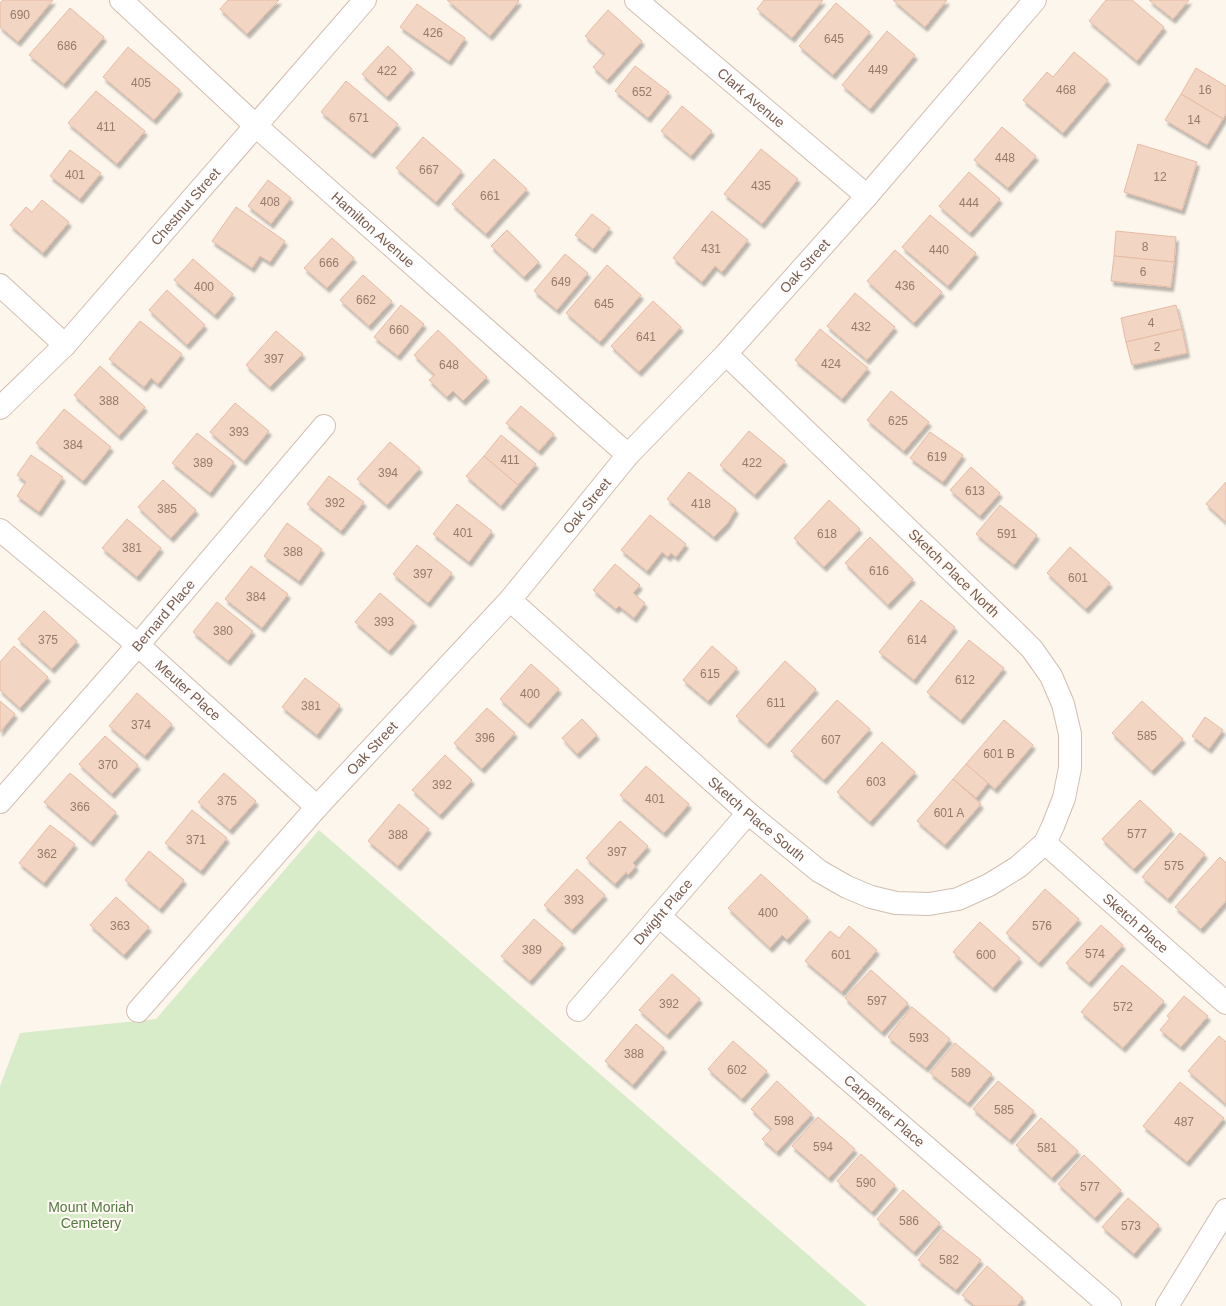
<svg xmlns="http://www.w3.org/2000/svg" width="1226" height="1306" font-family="Helvetica,sans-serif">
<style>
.green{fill:#d8ecc9}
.building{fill:#f3d5c3;stroke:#e6bba3;filter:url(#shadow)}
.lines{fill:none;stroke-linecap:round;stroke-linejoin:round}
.street-casing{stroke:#d1beb0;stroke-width:24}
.street{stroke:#fff;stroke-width:22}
.labels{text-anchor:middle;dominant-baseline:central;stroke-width:4;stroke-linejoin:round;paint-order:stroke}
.number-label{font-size:12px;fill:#987a6a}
.street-label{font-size:14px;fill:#7a5c4d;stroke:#fffaf3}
.park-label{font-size:14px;fill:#537a41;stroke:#fffaf3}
</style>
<defs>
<filter id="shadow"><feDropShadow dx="2.5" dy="4.5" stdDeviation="1" flood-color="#0004"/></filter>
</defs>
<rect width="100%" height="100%" fill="#fdf6ec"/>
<polygon class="green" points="319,830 867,1306 0,1306 0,1086 20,1033 156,1019"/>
<g class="building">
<polygon points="3,0 53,0 18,42 0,27 0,3"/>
<polygon points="228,0 279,0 247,34 220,9"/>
<polygon points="447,0 518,0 519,1 490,36"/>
<polygon points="764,0 823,0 792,38 757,9"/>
<polygon points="893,0 947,0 925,27"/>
<polygon points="1106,0 1132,0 1164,27 1137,61 1089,21"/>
<polygon points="1149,0 1189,0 1173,19"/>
<polygon points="836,3 870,32 833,75 799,46"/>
<polygon points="417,4 465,38 449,61 400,27"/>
<polygon points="70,8 104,37 64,84 29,55"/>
<polygon points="608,10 642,41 607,80 593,67 605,54 585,36"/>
<polygon points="887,31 915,55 870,109 842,85"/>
<polygon points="388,46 412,69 387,97 362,74"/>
<polygon points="128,47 180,90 154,120 103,77"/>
<polygon points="1074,52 1108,80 1063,133 1023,100 1047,72 1053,77"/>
<polygon points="635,66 669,92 648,118 615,91"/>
<polygon points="1196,68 1226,86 1226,114 1223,119 1181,94"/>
<polygon points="346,81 398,124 372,154 321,112"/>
<polygon points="96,91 145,131 117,164 68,123"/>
<polygon points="1181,94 1223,119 1207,145 1165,120"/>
<polygon points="682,106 712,131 691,156 661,131"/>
<polygon points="1002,127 1036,156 1008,188 974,160"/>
<polygon points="423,137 462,171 436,202 396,168"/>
<polygon points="1138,144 1197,162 1182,210 1124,192"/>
<polygon points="761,149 798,179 762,224 724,194"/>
<polygon points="70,150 101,173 80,199 50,176"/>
<polygon points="494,159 527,189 486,234 452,204"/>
<polygon points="969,172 1000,199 970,233 939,206"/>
<polygon points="268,180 291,198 271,224 248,206"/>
<polygon points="42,200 69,222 43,253 10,225 26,207 32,212"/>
<polygon points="236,207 285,241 270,262 260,256 252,268 212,241"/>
<polygon points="712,211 748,240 722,272 715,266 702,282 673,258"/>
<polygon points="592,214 610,228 593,249 575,235"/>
<polygon points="930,215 976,253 948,286 902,247"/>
<polygon points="507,230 539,262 524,277 491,246"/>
<polygon points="1116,231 1176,237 1174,262 1114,256"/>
<polygon points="332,238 354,258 327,288 304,268"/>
<polygon points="895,250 942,292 914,323 867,281"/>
<polygon points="565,254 588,273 557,310 534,291"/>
<polygon points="1114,256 1174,262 1171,287 1111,281"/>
<polygon points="193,259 233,294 215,315 174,280"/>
<polygon points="607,265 641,295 600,342 566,313"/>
<polygon points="363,275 392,301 369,326 340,300"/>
<polygon points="167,290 205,325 187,345 149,310"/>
<polygon points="855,293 895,327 867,360 827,326"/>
<polygon points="653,301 681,327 639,372 611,346"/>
<polygon points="401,305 424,324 398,356 374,337"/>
<polygon points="1176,305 1182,329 1126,342 1121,318"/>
<polygon points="140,321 182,354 158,384 151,378 144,387 109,359"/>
<polygon points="820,329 868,368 842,399 795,360"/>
<polygon points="1182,329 1187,353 1132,365 1126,342"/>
<polygon points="438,330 487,377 463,401 453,391 447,397 429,380 435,375 414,355"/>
<polygon points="276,331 303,354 270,387 246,365"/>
<polygon points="100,366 145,407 119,436 74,395"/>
<polygon points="891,391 929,422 904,451 867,420"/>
<polygon points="235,403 269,431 244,461 210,432"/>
<polygon points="521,406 554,434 539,451 506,423"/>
<polygon points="64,409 111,447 83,481 36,443"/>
<polygon points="749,431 785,461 755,495 720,465"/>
<polygon points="930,432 963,455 943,482 910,458"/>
<polygon points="197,433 234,462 210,493 172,463"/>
<polygon points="501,435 536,464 518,485 484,456"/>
<polygon points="390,442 420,468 387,505 357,479"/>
<polygon points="31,455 63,477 39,512 17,496 26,482 17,475"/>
<polygon points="484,456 518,485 501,506 466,476"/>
<polygon points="971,467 1000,493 980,516 950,490"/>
<polygon points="689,472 736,509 727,524 714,537 667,499"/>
<polygon points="329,476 364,502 341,531 307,504"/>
<polygon points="163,480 196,510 171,538 138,507"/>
<polygon points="1226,482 1226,522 1206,504"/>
<polygon points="829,500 860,529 824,567 794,538"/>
<polygon points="457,504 492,531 469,562 433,534"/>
<polygon points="1000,505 1037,535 1014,565 976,534"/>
<polygon points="650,515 686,544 676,557 671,553 668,557 662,552 647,571 621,550"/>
<polygon points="127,519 161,548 137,577 102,548"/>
<polygon points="287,523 322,549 299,581 264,556"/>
<polygon points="870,537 913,579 888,605 845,563"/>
<polygon points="417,545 452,573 428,603 393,574"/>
<polygon points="1070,547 1110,583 1086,609 1047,573"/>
<polygon points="615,564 640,585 633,593 645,603 634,618 619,606 616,609 593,590"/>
<polygon points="251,566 288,594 262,628 225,599"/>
<polygon points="380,593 414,622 389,651 355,622"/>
<polygon points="921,600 955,627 914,680 879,652"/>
<polygon points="217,602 253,631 228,661 193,632"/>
<polygon points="44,611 77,641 52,669 18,639"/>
<polygon points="969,640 1004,668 961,720 927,692"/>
<polygon points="14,646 48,677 20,708 0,690 0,662"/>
<polygon points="712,646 737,668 708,701 683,680"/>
<polygon points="785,661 816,689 767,744 736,716"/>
<polygon points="531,664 559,689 528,724 500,699"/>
<polygon points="305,678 340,705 317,735 282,707"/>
<polygon points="137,693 172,724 145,756 109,726"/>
<polygon points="837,700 870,729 824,780 791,751"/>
<polygon points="0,701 15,714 0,732"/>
<polygon points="1142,701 1183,739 1152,771 1112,733"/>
<polygon points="487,708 515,733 482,769 454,743"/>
<polygon points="1205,717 1223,730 1209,749 1192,736"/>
<polygon points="582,719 597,735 577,754 562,738"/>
<polygon points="1004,720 1033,745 995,789 966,764"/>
<polygon points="105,736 138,765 112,794 79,764"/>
<polygon points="882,742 915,772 870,822 837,792"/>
<polygon points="445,755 472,780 440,815 412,790"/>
<polygon points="966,764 988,783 976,798 953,779"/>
<polygon points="646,766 689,804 664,833 620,795"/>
<polygon points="70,773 116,812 91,842 44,802"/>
<polygon points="224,773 256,801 230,830 198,802"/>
<polygon points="953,779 981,804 945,845 917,821"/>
<polygon points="1140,800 1172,830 1134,869 1102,839"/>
<polygon points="399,804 429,829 398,866 368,841"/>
<polygon points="192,810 227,838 201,871 165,843"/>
<polygon points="620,821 648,846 633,863 636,866 628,875 626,872 615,884 586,858"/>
<polygon points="50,825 75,844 44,883 19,863"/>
<polygon points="1180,833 1205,854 1168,899 1142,877"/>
<polygon points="149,851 184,880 160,909 125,880"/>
<polygon points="1220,857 1226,863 1226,901 1201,929 1175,907"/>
<polygon points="577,869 605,895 572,930 544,905"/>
<polygon points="761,874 808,917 787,940 782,935 770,948 728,908"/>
<polygon points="1045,889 1079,919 1039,963 1006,933"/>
<polygon points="116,897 149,927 124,955 90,925"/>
<polygon points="534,919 563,944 530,981 501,956"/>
<polygon points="980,922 1020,958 993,988 953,952"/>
<polygon points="1101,925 1123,945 1089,983 1066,963"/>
<polygon points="849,926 877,950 842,992 805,961 830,931 839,938"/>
<polygon points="1122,965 1164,1001 1123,1048 1081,1012"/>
<polygon points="871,970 908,1003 882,1032 845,998"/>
<polygon points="672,974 700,999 667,1035 639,1010"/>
<polygon points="1184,996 1208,1016 1181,1047 1160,1030 1170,1018 1167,1016"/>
<polygon points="912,1007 950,1039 926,1068 888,1037"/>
<polygon points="636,1024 664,1048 633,1085 605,1061"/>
<polygon points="1219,1036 1226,1042 1226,1104 1188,1071"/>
<polygon points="733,1041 767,1071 742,1099 708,1069"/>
<polygon points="955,1043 992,1074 968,1103 930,1073"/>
<polygon points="777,1081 812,1114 777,1152 762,1139 772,1129 751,1109"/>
<polygon points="998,1081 1034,1111 1010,1140 973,1109"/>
<polygon points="1180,1082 1224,1118 1187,1162 1143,1126"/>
<polygon points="818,1117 855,1149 829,1178 792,1146"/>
<polygon points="1041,1118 1078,1151 1052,1178 1016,1145"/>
<polygon points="861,1154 895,1185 872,1212 837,1181"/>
<polygon points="1084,1155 1121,1190 1095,1218 1058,1184"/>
<polygon points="903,1190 940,1223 914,1252 877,1219"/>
<polygon points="1128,1198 1159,1225 1134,1254 1102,1227"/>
<polygon points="943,1230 981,1260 956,1290 918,1260"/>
<polygon points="987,1266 1023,1298 1017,1306 975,1306 962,1295"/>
</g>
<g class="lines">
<g class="street-casing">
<g id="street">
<path id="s1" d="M121 0 256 126 628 455"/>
<path id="s2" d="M636 0 867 196"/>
<polyline points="0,285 65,345"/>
<path id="s3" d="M0 408 65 345 365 0"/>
<path id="s4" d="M0 530 138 645 317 807"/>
<path id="s5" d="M510 600 748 813 819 871 847 887 871 897 896 903 929 904 958 899 989 885 1018 867 1045 843 1053 826 1064 798 1070 768V734L1063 704 1051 676 1032 649 1018 635 726 354"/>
<path id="s6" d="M0 802 138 645 324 426"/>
<path id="s7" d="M1045 843 1226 1003"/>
<path id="s8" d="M659 916 1110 1306"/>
<path id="s9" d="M578 1010 748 813"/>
<path id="s10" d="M138 1011 317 807 510 600 628 455 726 354 867 196 1035 0"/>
<polyline points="1167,1306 1226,1210"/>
</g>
</g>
<use href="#street" class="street"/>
</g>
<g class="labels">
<g class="number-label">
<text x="20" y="15">690</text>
<text x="433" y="33">426</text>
<text x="834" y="39">645</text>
<text x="67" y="46">686</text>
<text x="878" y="70">449</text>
<text x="387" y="71">422</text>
<text x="141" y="83">405</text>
<text x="1066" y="90">468</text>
<text x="1205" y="90">16</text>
<text x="642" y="92">652</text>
<text x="359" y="118">671</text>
<text x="1194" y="120">14</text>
<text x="106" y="127">411</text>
<text x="1005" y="158">448</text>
<text x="429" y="170">667</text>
<text x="75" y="175">401</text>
<text x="1160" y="177">12</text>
<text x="761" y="186">435</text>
<text x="490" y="196">661</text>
<text x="270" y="202">408</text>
<text x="969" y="203">444</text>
<text x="1145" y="247">8</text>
<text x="711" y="249">431</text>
<text x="939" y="250">440</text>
<text x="329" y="263">666</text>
<text x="1143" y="272">6</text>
<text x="561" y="282">649</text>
<text x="905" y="286">436</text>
<text x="204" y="287">400</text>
<text x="366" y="300">662</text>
<text x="604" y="304">645</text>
<text x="1151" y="323">4</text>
<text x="861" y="327">432</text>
<text x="399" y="330">660</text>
<text x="646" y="337">641</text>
<text x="1157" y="347">2</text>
<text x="274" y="359">397</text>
<text x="831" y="364">424</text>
<text x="449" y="365">648</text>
<text x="109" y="401">388</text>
<text x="898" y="421">625</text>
<text x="239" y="432">393</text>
<text x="73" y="445">384</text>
<text x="937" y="457">619</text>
<text x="510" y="460">411</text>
<text x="203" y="463">389</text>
<text x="752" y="463">422</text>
<text x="388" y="473">394</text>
<text x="975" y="491">613</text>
<text x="335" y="503">392</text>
<text x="701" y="504">418</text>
<text x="167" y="509">385</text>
<text x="463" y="533">401</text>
<text x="827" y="534">618</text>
<text x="1007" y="534">591</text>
<text x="132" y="548">381</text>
<text x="293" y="552">388</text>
<text x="879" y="571">616</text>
<text x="423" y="574">397</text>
<text x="1078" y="578">601</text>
<text x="256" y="597">384</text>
<text x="384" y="622">393</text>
<text x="223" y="631">380</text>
<text x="48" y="640">375</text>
<text x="917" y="640">614</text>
<text x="710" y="674">615</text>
<text x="965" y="680">612</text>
<text x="530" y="694">400</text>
<text x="776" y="703">611</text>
<text x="311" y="706">381</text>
<text x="141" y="725">374</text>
<text x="1147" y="736">585</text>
<text x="485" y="738">396</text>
<text x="831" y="740">607</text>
<text x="999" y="754">601 B</text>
<text x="108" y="765">370</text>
<text x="876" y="782">603</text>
<text x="442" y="785">392</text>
<text x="655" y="799">401</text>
<text x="227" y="801">375</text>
<text x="80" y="807">366</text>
<text x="949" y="813">601 A</text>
<text x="1137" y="834">577</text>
<text x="398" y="835">388</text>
<text x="196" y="840">371</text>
<text x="617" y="852">397</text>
<text x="47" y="854">362</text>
<text x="1174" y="866">575</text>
<text x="574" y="900">393</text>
<text x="768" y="913">400</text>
<text x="120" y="926">363</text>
<text x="1042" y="926">576</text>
<text x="532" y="950">389</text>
<text x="1095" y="954">574</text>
<text x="841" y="955">601</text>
<text x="986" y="955">600</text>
<text x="877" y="1001">597</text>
<text x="669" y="1004">392</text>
<text x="1123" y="1007">572</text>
<text x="919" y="1038">593</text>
<text x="634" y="1054">388</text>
<text x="737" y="1070">602</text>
<text x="961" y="1073">589</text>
<text x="1004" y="1110">585</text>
<text x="784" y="1121">598</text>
<text x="1184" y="1122">487</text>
<text x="823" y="1147">594</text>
<text x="1047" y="1148">581</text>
<text x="866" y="1183">590</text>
<text x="1090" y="1187">577</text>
<text x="909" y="1221">586</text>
<text x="1131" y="1226">573</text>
<text x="949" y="1260">582</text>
</g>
<g class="street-label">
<text stroke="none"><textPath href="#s2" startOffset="151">Clark Avenue</textPath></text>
<text stroke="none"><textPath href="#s3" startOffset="274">Chestnut Street</textPath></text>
<text stroke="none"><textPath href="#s1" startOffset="341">Hamilton Avenue</textPath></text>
<text stroke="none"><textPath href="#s10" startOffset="1000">Oak Street</textPath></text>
<text stroke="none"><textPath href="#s10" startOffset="676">Oak Street</textPath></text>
<text transform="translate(954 573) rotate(44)">Sketch Place North</text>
<text stroke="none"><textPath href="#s6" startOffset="248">Bernard Place</textPath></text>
<text stroke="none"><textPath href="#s4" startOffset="247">Meuter Place</textPath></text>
<text stroke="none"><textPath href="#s10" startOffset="352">Oak Street</textPath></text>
<text stroke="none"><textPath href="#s5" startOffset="330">Sketch Place South</textPath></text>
<text stroke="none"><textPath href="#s9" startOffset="130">Dwight Place</textPath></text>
<text stroke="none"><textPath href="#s7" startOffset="121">Sketch Place</textPath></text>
<text stroke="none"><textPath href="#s8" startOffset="298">Carpenter Place</textPath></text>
</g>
<g class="park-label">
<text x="91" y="1207">Mount Moriah<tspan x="91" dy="16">Cemetery</tspan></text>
</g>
</g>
</svg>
